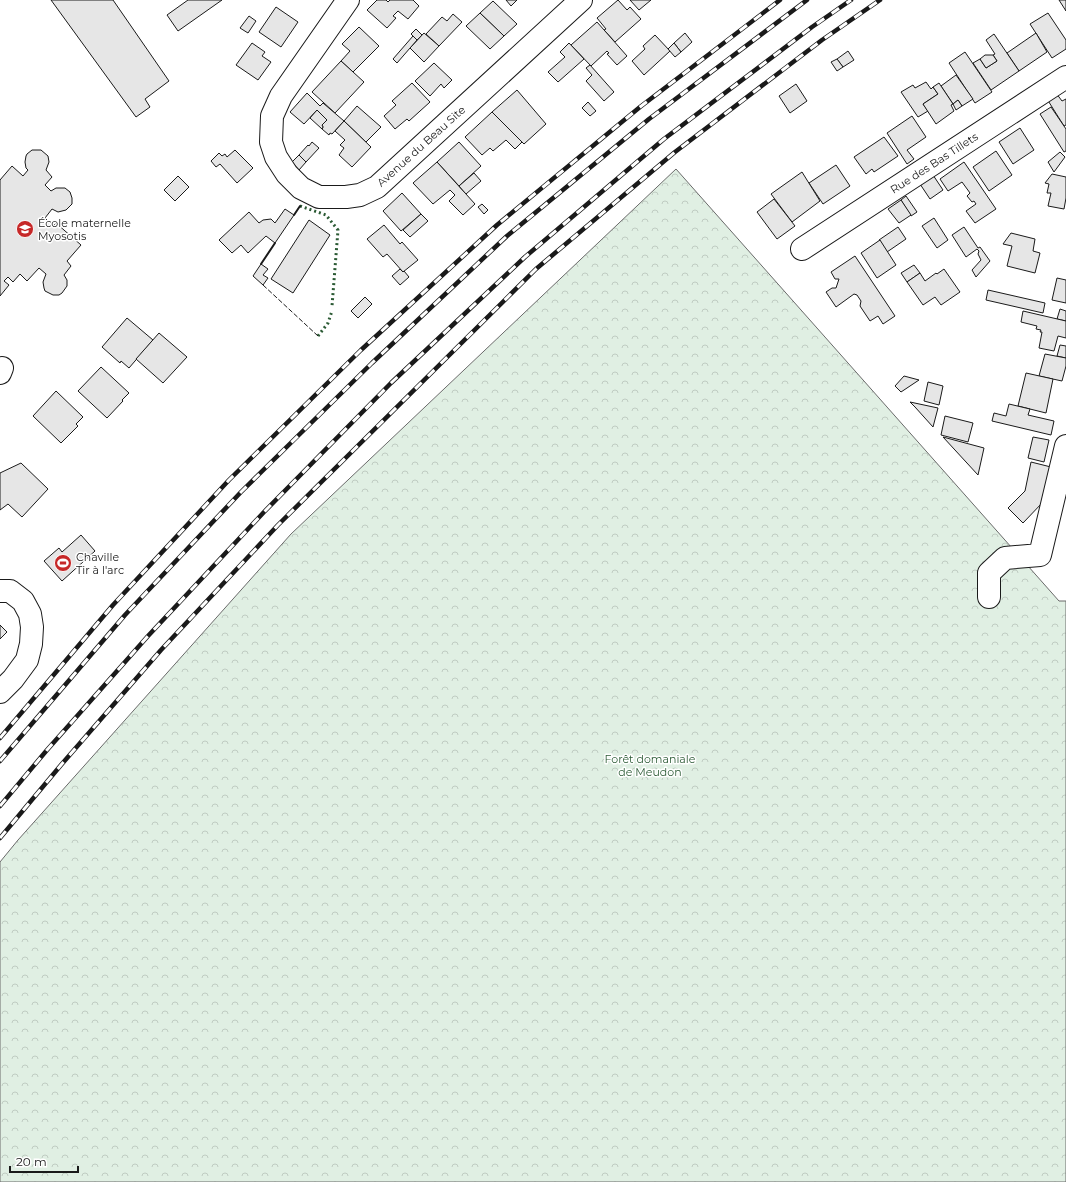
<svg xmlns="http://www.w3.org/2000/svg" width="1066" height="1182" font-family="Montserrat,sans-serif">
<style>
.forest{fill:url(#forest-crowns);stroke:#6a6a6a}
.building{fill:#e6e6e6;stroke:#1a1a1a}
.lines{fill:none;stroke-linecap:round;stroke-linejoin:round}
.minor-casing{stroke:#1a1a1a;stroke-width:24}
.minor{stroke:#fff;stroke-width:22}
.rail-casing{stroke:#1a1a1a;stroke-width:4.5}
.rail{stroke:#fff;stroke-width:3;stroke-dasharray:9;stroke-linecap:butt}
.hedge{stroke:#2b5a34;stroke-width:3;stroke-dasharray:2 3;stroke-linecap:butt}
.fence{stroke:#1a1a1a;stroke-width:1;stroke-dasharray:5 2;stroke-linecap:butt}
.wall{stroke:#1a1a1a;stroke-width:2}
.labels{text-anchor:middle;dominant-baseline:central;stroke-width:3;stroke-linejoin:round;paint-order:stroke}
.street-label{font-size:11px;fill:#1a1a1a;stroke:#fff}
.poi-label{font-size:11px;fill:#1a1a1a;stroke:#fff;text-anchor:start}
.park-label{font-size:11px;fill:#2b5a34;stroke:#fff}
</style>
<defs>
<pattern id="forest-crowns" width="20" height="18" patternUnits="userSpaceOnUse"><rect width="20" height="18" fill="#e0efe3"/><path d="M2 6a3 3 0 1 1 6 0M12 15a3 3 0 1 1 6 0" fill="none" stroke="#c0ccc2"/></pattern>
</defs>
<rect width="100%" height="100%" fill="#fff"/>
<polygon class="forest" points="676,169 1059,601 1066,601 1066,1182 0,1182 0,862 18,840 291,534"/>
<g class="building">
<polygon points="51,0 113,0 169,81 145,99 150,107 136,117"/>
<polygon points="188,0 222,0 178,31 167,15"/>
<polygon points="377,0 386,0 388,2 390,0 413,0 419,6 408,19 398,11 393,16 396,18 387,28 367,10"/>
<polygon points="506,0 517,0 511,6"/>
<polygon points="618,0 627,10 630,7 641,19 615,42 604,30 606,29 597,18"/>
<polygon points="630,0 651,0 639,10"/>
<polygon points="1059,0 1066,0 1066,11"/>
<polygon points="493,1 517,24 504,36 480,13"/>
<polygon points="276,7 298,22 281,47 259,32"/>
<polygon points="480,13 504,36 490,49 466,26"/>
<polygon points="1048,13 1066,40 1066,49 1052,58 1030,24"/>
<polygon points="453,14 462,22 439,46 426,34 442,17 447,21"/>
<polygon points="249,16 256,21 248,33 240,28"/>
<polygon points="597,22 627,56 617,65 607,54 609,53 607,51 591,66 571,45"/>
<polygon points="359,27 379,46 353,72 341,61 350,51 342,44"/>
<polygon points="416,29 422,35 417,40 411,34"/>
<polygon points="424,33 439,46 424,62 410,48"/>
<polygon points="685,33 692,42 681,52 674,43"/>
<polygon points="1036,33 1047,52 1019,71 1007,53"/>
<polygon points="994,34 1019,71 991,90 973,63 980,59 986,68 997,61 993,55 995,54 986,40"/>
<polygon points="655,35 670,51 644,75 632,61 645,49 643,46"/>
<polygon points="413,36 417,40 397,63 393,59"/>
<polygon points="252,43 265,52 262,56 271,62 258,80 236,65"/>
<polygon points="569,43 584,59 558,82 548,72 565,57 560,52"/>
<polygon points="674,43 681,52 675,57 668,49"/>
<polygon points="848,51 854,60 843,67 837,59"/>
<polygon points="965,52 992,92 975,103 949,63"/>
<polygon points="985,55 993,55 997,61 986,68 980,59"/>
<polygon points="837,59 843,67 837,71 831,62"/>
<polygon points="341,61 364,82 335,113 312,92"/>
<polygon points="434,63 452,80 444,88 441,84 430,96 415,81"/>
<polygon points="590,65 614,92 604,101 586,81 592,75 586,68"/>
<polygon points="956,75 973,99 962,106 958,100 953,104 941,86"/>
<polygon points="926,82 931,89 933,87 938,94 923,104 928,111 918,117 901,92 913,85 915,88"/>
<polygon points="412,83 430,102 409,121 407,119 395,129 384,116 396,105 392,101"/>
<polygon points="939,83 953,104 951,105 954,111 936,124 923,104 938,94 933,87"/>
<polygon points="796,84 807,101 790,113 779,96"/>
<polygon points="517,90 546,124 524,144 492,112"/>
<polygon points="307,93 320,106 323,103 344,121 332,134 330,133 329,135 322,129 323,127 322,125 327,120 317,110 304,124 290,112"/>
<polygon points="1056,93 1062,101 1066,99 1066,125 1064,126 1047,99"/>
<polygon points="958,100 962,106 956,110 953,104"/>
<polygon points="588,102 596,111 590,116 582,108"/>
<polygon points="357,106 381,127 366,142 344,121"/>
<polygon points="1051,107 1066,129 1066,151 1064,152 1040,114"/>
<polygon points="317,110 327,120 322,125 323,127 322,129 310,118"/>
<polygon points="492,112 522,142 515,149 506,140 493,151 490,148 482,155 465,137"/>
<polygon points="912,116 926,137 907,150 914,159 907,164 887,133"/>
<polygon points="344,121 371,147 352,167 339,155 344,148 340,145 345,140 335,131"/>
<polygon points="1020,128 1034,150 1013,164 999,142"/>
<polygon points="884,137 898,156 874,172 872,169 866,174 854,157"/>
<polygon points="312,142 319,148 306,162 299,155 308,145 309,146"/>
<polygon points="459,142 481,166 459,186 437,162"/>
<polygon points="32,150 41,150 48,156 49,162 46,170 52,177 45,185 51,191 56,188 65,188 70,192 72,198 72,204 66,210 58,212 52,209 45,218 53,226 56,223 81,245 67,261 71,266 64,275 67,280 67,286 62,293 59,295 53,295 45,291 44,288 43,282 46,274 39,268 27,281 20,274 13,282 8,277 4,281 9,285 0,296 0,180 12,166 23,176 28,170 26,168 25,162 26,156 27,154"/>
<polygon points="235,150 253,168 237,183 220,164 216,167 211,161 219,153 222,156 225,154 227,157"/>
<polygon points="996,151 1012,175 989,191 973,167"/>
<polygon points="1060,152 1065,157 1054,172 1048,162"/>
<polygon points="299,155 306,162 299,170 292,162"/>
<polygon points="437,162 475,204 463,215 449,201 455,195 450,190 433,204 413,183"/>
<polygon points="964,162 996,209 975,223 966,211 976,204 974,201 972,202 967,196 970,193 962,182 948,191 940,179"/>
<polygon points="836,165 850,186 823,204 809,183"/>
<polygon points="802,172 820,201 792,222 771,194"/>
<polygon points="474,173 481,181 466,194 459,186"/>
<polygon points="1052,174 1066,177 1066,198 1064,209 1048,206 1051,193 1047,193 1049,184 1045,183"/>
<polygon points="933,175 943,190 930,199 920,184"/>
<polygon points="178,176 189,187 175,201 164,190"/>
<polygon points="402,193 421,214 401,231 383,211"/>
<polygon points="906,196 917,212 911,216 901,200"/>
<polygon points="774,199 795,226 777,239 757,212"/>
<polygon points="901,200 911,215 899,223 888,209"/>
<polygon points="482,204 488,210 484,214 478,207"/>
<polygon points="285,209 294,215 275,243 266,236 248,253 241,245 232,253 219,240 249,212 259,223 263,220 271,219 275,223"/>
<polygon points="421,214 428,221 410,237 403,230"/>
<polygon points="934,218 948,240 937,248 922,226"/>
<polygon points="309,220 330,235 293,293 271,279"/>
<polygon points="384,225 400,244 402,242 418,260 403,272 387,254 383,257 367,239"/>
<polygon points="898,227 906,239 887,252 879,240"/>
<polygon points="964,227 978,248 980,247 990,261 976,277 972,270 981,260 978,254 979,251 977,249 966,257 952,235"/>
<polygon points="1011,233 1035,239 1033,251 1040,253 1035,273 1007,266 1012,246 1003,244"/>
<polygon points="880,240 896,265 877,278 861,253"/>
<polygon points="855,256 895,316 883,324 878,316 870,321 860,306 861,301 857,295 854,294 836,307 826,292 832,288 836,288 839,279 835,279 831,272"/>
<polygon points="261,264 268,269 263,275 268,278 263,285 253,276"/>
<polygon points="914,265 920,273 907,282 901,273"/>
<polygon points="400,269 403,272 404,271 409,277 400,285 392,276"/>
<polygon points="944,269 960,292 941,305 935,297 923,305 907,282 920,273 925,281 936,273 937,274"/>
<polygon points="1057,278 1066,280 1066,303 1052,300"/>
<polygon points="988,290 1045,303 1043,313 986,300"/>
<polygon points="365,297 372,304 358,318 351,311"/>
<polygon points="1060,309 1066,311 1066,321 1057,319"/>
<polygon points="1023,311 1066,321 1066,338 1058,336 1054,351 1039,348 1042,332 1040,332 1041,330 1036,329 1037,326 1021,322"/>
<polygon points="127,318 153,340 129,368 121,361 120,363 102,347"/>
<polygon points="159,333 187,357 163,383 136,359"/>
<polygon points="1060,345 1066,346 1066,358 1057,356"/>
<polygon points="1045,354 1066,358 1066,366 1062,381 1039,376"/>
<polygon points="101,367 129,393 122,400 123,401 107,418 78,391"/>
<polygon points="1026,373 1053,379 1046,413 1018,406"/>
<polygon points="904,376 919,380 901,392 895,386"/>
<polygon points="928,382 943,386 939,405 924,401"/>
<polygon points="56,391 83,417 76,424 78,426 61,443 33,416"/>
<polygon points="910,402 938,408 933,427 915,407"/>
<polygon points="1009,404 1030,409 1028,415 1054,421 1051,435 992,421 994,413 1006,416"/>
<polygon points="945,416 973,423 968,442 941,435"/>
<polygon points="943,437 984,448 978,475"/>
<polygon points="1033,437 1049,440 1044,462 1028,458"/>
<polygon points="1031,462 1051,467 1043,502 1023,523 1008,508 1025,491"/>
<polygon points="21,463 48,489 22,517 8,504 0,510 0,473"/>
<polygon points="81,535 95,551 62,581 44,561 59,548 62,552"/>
<polygon points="0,625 7,632 0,639"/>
</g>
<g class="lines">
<g class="minor-casing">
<g id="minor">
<polyline points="348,0 281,96 272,116 271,142 276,157 287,174 301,188 319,197 346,197 360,195 377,187 581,0"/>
<polyline points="802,249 1066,77"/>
<polyline points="0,373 2,368"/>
<polyline points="0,591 10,591 23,601 30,614 32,627 31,644 27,660 13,679 0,692"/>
<polyline points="989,597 989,573 1005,558 1040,555 1066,446"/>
</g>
</g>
<use href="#minor" class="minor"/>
<g class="rail-casing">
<g id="rail">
<polyline points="0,738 113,605 229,480 361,350 497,225 640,107 780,0"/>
<polyline points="0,761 125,615 241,492 372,363 507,236 649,119 807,0"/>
<polyline points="0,806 47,750 148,636 264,512 391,383 525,257 664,139 812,27 851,0"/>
<polyline points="0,838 61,765 161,650 278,525 536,269 675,152 822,40 880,0"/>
</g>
</g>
<use href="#rail" class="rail"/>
<g class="hedge">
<polyline points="300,206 326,215 338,230 332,306"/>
<polyline points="318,336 328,323 332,311"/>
</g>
<polyline class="fence" points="263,285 318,336"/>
<g class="wall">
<polyline points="294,215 300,206"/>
<polyline points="261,264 275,243"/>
</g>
</g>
<defs>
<g id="school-disc" transform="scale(0.9)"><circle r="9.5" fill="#c62828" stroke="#fff"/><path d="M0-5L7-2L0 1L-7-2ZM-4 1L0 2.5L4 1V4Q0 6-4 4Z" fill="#fff"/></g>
<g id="stadium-disc" transform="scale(0.9)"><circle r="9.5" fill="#c62828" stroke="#fff"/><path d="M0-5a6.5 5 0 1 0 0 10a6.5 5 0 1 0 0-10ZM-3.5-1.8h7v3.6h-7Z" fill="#fff"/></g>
</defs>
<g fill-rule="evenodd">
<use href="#school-disc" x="25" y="229"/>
<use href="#stadium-disc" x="63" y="563"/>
</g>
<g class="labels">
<g class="street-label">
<text transform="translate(421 146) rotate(-42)">Avenue du Beau Site</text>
<text transform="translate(934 163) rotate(-33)">Rue des Bas Tillets</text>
</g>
<g class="poi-label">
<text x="38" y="223">École maternelle<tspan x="38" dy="13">Myosotis</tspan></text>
<text x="76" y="557">Chaville<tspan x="76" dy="13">Tir à l'arc</tspan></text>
</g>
<g class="park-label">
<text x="650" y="759">Forêt domaniale<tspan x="650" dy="13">de Meudon</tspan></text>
</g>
</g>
<path d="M10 1166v6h68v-6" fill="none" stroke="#1a1a1a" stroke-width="2"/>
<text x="16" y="1166" font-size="12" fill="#1a1a1a" stroke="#ffffff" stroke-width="3" paint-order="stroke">20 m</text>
</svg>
